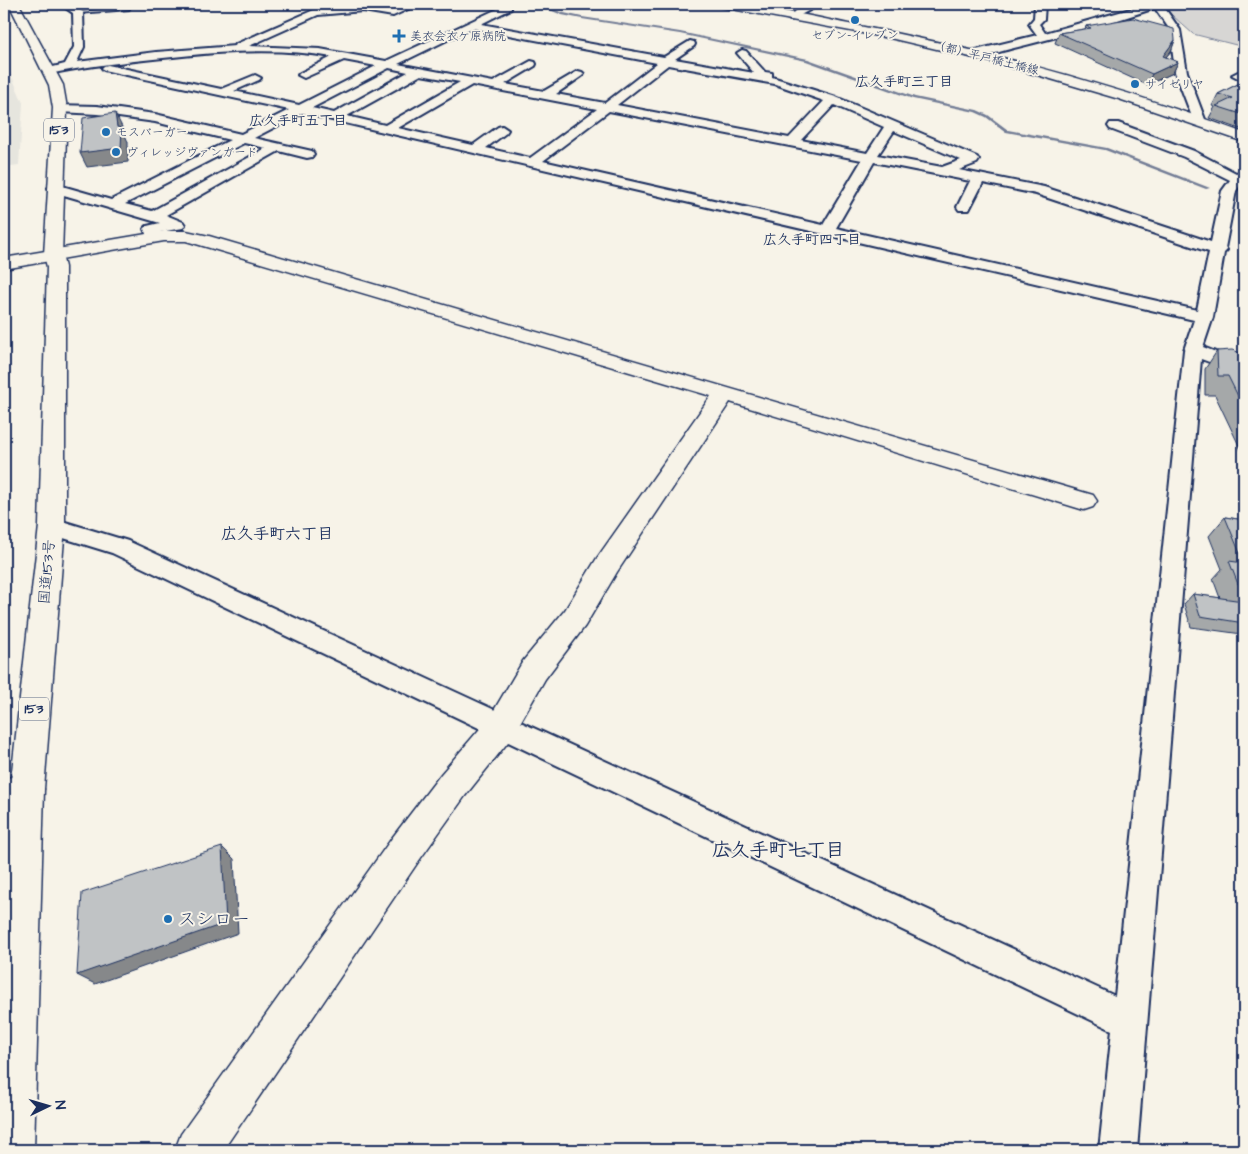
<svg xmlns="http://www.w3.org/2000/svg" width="1248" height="1154" font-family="'Architects Daughter','Klee One',sans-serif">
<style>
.built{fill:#e6e5de}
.green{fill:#d7d6d4;stroke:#798299}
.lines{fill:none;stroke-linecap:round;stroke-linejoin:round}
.stream{fill:#727c95;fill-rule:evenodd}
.service-casing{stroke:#1b2f5e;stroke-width:4}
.minor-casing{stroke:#1b2f5e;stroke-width:4}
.tertiary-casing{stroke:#1b2f5e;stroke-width:3}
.trunk-casing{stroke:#1b2f5e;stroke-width:3}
.service{fill:#f7f3e8;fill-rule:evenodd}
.minor{fill:#f7f3e8;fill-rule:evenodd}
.tertiary{fill:#f7f3e8;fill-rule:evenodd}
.trunk{fill:#f7f3e8;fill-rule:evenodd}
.wall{fill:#a5a8a9;stroke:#1b2f5e}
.shaded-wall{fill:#86888a;stroke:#1b2f5e}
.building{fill:#c0c3c5;stroke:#1b2f5e}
.poi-dot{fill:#1f6fb2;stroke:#f7f3e8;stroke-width:2}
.labels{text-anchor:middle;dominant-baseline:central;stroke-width:4;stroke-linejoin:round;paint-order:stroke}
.far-poi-label{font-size:12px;fill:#1b2f5e;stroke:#f7f3e8;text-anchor:start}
.far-street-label{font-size:12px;fill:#1b2f5e;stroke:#f7f3e8}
.far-neighbourhood-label{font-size:14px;font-weight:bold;fill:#1b2f5e;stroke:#f7f3e8}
.shield{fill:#f7f3e8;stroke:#5d6a87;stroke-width:1}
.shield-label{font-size:14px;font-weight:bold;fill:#1b2f5e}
.street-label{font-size:15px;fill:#1b2f5e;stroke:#f7f3e8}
.neighbourhood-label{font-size:16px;font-weight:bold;fill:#1b2f5e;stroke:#f7f3e8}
.near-poi-label{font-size:18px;fill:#1b2f5e;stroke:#f7f3e8;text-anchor:start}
.near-neighbourhood-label{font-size:19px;font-weight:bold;fill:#1b2f5e;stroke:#f7f3e8}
</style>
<rect width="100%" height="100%" fill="#f7f3e8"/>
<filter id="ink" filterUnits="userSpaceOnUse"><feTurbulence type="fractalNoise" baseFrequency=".02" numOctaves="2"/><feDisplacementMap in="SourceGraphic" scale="10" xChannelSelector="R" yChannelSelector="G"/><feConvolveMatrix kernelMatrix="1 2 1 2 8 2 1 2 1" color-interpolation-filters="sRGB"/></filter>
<g filter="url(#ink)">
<polygon class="built" points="4,58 23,103 19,165 4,167"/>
<polygon class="green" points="1239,5 1244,6 1244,47 1193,34 1163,7"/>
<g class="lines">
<polygon class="stream" points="535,4 538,4 564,13 582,17 680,32 808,59 915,97 977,110 988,115 1008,130 1107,148 1210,188 1206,189 1105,150 1006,132 986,117 975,112 913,99 806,61 680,34 582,19 562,15"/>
<g class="service-casing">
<polygon id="service" points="128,4 132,4 129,9 78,13 76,12 121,8 126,7"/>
</g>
<g class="minor-casing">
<g id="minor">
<path d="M60 4H71L83 12 84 47 77 62 156 52 235 46 236 44 316 9 363 5 392 10 407 4H419L393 16 363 11 318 15 249 46 320 49 386 61 508 4 511 5V9L481 24 664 57 690 41 694 42 695 44 694 46 675 59 754 73 737 53 742 50 746 51 765 72 772 73V77L836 97 977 157 979 160 977 163 959 170 1044 187 1211 242 1222 191 1230 180 1184 157 1110 129 1108 126 1110 123H1118L1194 151 1236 173 1244 170V180L1236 191 1225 248 1227 250 1224 253 1213 317 1203 347 1244 363V375L1201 359 1137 1150H1099L1112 1030 112 553 44 532 41 526 44 520 52 518 128 541 1115 996 1184 350 1194 320 302 113 254 138 312 151 314 154 312 157 307 158 279 151 166 215 183 222 185 225 183 228 160 232 162 238 159 241H149L144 229 147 226 160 223 50 191 48 188 55 184 111 200 230 140 155 122 97 114 60 112 56 111 54 108 56 105 97 106 155 114 241 134 289 110 108 71 104 70 102 68 104 66 108 65 221 89 255 75 261 78 259 80 234 91 299 105 376 66 344 60 304 78 298 75 300 73 332 57C277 47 218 52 163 58 125 62 86 66 49 74L43 71 45 69 65 64 74 47 73 13ZM472 28 657 63 605 103 556 94 582 76 584 74 582 72 578 71 544 91 505 84 535 66 536 64 535 62 531 61 493 82 398 64ZM668 65 775 84 824 101 789 138 617 105ZM389 68 408 72 334 113 312 108ZM421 75 460 82 385 125 347 116ZM472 85 597 109 530 158 486 148 506 133 508 130 502 126 498 127 473 145 398 128ZM834 105 884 127 867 153 801 140ZM609 111 862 160 823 225 543 161ZM894 131 961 160 942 167 878 155ZM244 143 266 148 152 211 125 204ZM874 162 970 181 957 207 959 210H969L983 183 1036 194 1209 252 1197 310 836 228Z"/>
<polygon points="809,4 821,4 793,19 790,20 785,17"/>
<path d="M1035 4H1045L1044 19 1039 24 1045 33 1141 6V4H1214L1209 7H1164L1180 30 1187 72 1206 122 1204 125 1200 126 1194 122 1175 72 1170 30 1155 8C1108 24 1058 37 1010 49 998 52 980 59 968 56L967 54 968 52 1037 35 1029 24 1034 18Z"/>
<polygon points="1238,72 1244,74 1244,81 1232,75"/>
</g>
</g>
<g class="tertiary-casing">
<g id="tertiary">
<path d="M716 4C762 4 809 16 854 25 987 50 1117 86 1244 133V142L1119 99 996 63 894 39 721 7Z"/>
<polygon points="164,231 186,231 209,236 1093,495 1097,501 1093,507 1084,510 730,402 617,572 585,626 545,679 512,737 465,796 418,862 223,1150 175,1150 181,1134 392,838 441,774 490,717 523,661 565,610 597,558 711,396 186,241 164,241 4,269 4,258"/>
<polygon points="27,773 39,778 44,789 39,800 4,811 4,779"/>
</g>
</g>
<g class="trunk-casing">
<polygon id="trunk" points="9,4 19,4 63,85 67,108 62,255 65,267 65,526 44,789 34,1150 4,1150 4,904 10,789 39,526 47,267 44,255 53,108 49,85"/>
</g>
<use href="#service" class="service"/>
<use href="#minor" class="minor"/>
<use href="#tertiary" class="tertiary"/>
<use href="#trunk" class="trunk"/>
</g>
<g class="wall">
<polygon points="1086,26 1175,40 1171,51 1166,57 1178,62 1173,73 1147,85 1055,43 1059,33 1085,29"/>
<polygon points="1244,81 1244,127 1240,129 1209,118 1215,107 1212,106 1218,94"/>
<polygon points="1217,351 1244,354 1244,456 1215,395 1205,395 1205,369"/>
<polygon points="1225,517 1244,520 1244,631 1242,634 1191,627 1184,604 1193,594 1220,598 1213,579 1222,569 1209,536"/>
</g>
<g class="shaded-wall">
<polygon points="1175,40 1171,51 1158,66 1163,56"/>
<polygon points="1178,62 1173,73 1147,85 1152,74"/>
<polygon points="115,113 122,127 122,130 122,128 128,142 128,162 87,167 80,153 117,127"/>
<polygon points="1244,121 1244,127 1240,129"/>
<polygon points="222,847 234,859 238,933 95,984 77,975"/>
</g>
<g class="building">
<polygon points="1133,18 1174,29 1175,40 1163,56 1178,62 1152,74 1059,33 1091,28 1086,26"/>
<polygon points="1244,81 1244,115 1216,106 1233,98 1218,94"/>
<polygon points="115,113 117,127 122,128 121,148 80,153 83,118"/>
<polygon points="1232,350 1244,354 1244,408 1228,376 1218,376 1217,351"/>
<polygon points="1225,517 1244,520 1244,585 1238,584 1229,561 1244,563"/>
<polygon points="1193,594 1243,601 1244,604 1244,623 1200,616"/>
<polygon points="222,847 226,923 77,975 82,893"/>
</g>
</g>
<g class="poi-dot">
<circle cx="855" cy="20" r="5"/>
<path d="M396.5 28.5h5v5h5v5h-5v5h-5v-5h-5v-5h5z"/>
<circle cx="1135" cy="84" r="5"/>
<circle cx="106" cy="132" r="5"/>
<circle cx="116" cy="152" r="5"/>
<circle cx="168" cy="919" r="5"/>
</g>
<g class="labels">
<g class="far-poi-label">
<text x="855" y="35" text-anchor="middle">セブン-イレブン</text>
<text x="410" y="36">美衣会衣ケ原病院</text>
<text x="1145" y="84">サイゼリヤ</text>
<text x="116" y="132">モスバーガー</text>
<text x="126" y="152">ヴィレッジヴァンガード</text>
</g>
<g class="far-street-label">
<text transform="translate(986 58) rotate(14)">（都）平戸橋土橋線</text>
</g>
<g class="far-neighbourhood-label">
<text x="904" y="82">広久手町三丁目</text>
<text x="298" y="121">広久手町五丁目</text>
<text x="812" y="240">広久手町四丁目</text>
</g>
<g class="shield">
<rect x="44" y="118.5" width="30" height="23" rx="4"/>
<rect x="19" y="697.5" width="30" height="23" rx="4"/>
</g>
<g class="shield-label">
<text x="59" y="130">153</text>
<text x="34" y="709">153</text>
</g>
<g class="street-label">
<text transform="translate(47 572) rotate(-85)">国道153号</text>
</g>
<g class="neighbourhood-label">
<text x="277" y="534">広久手町六丁目</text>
</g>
<g class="near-poi-label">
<text x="178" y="919">スシロー</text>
</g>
<g class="near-neighbourhood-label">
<text x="778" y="850">広久手町七丁目</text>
</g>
</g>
<rect width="1248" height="1154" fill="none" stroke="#f7f3e8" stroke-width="20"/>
<rect x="10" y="10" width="1228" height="1134" fill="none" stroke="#1b2f5e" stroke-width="2" filter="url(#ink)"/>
<g transform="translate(48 1106) rotate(85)" stroke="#f7f3e8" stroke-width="4" paint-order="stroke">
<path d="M0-4L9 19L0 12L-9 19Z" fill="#1b2f5e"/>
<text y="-8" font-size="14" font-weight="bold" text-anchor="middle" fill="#1b2f5e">N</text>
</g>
</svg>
